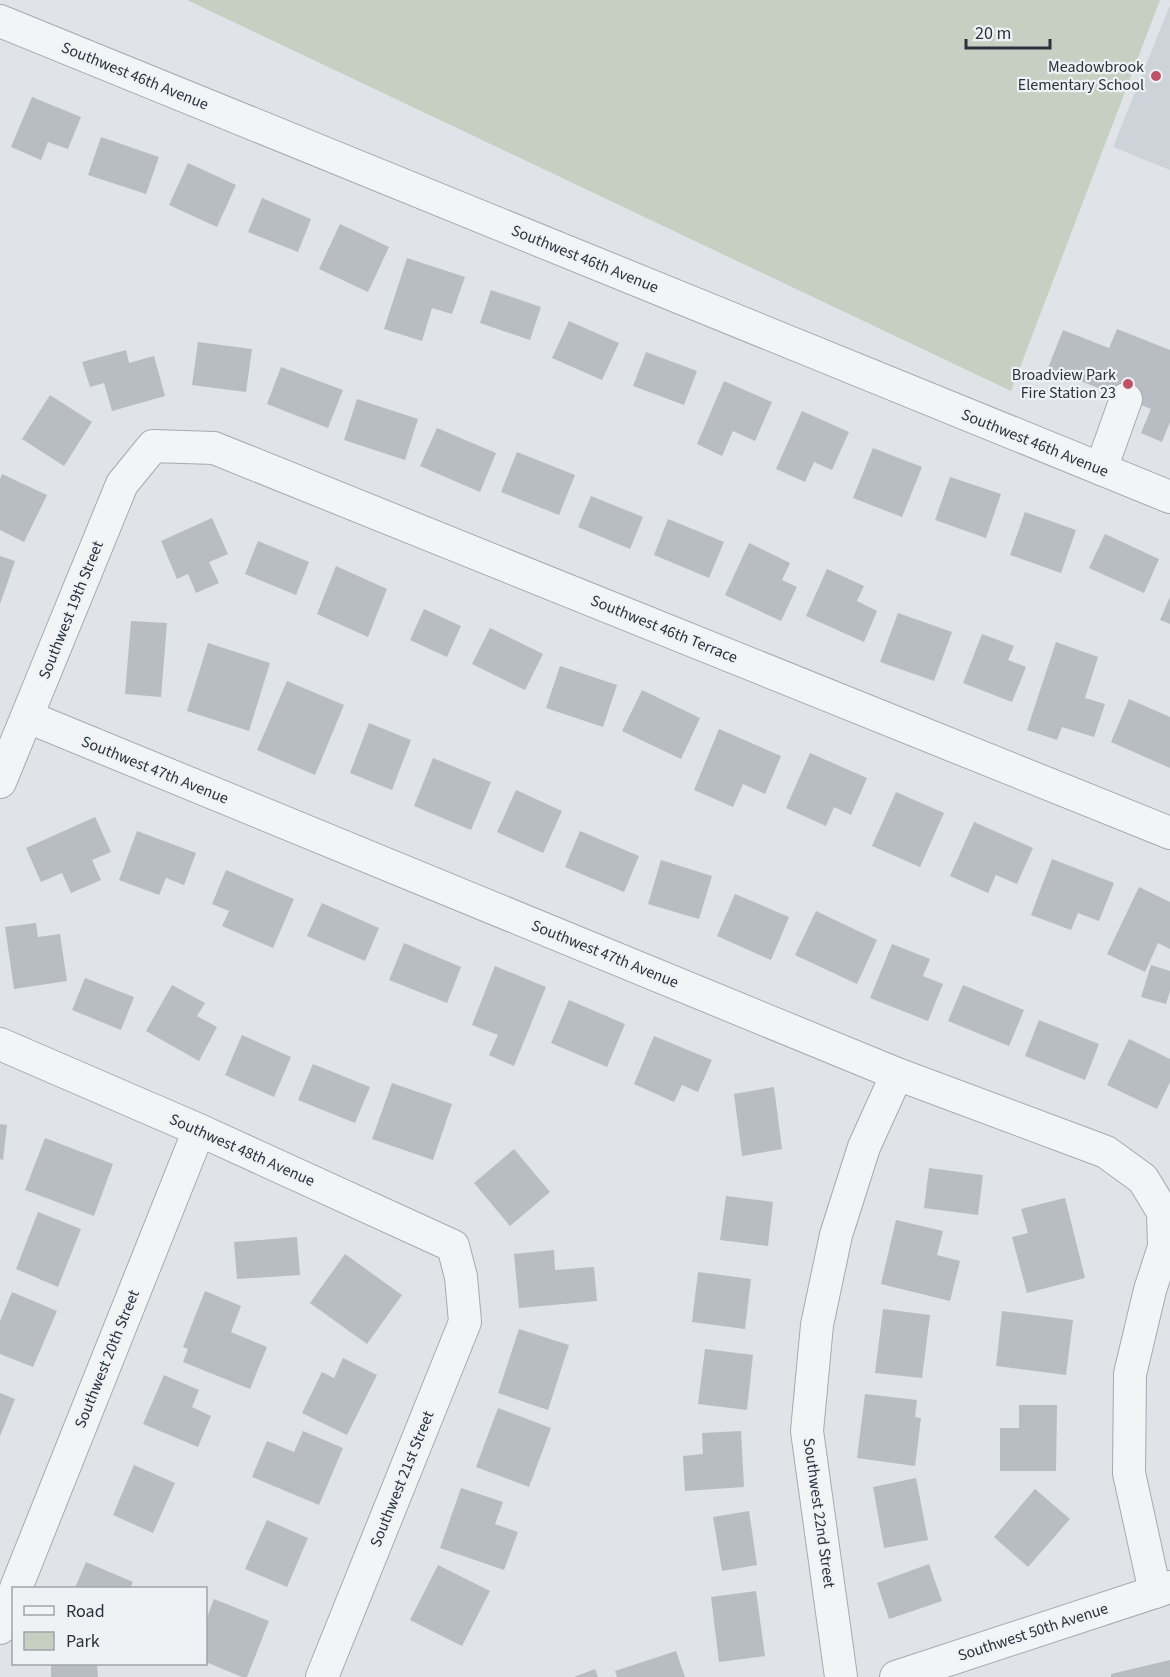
<svg xmlns="http://www.w3.org/2000/svg" width="1170" height="1677" font-family="'Source Sans 3',sans-serif">
<style>
.built{fill:#ced2d9}
.green{fill:#c6d0c2}
.building{fill:#b8bdc3}
.lines{fill:none;stroke-linecap:round;stroke-linejoin:round}
.minor-casing{stroke:#a6aab1;stroke-width:34}
.minor{stroke:#f2f4f6;stroke-width:32}
.poi-dot{fill:#bf5269;stroke:#eff2f5;stroke-width:2}
.labels{text-anchor:middle;dominant-baseline:central;stroke-width:4.5;stroke-linejoin:round;paint-order:stroke}
.poi-label{font-size:16px;fill:#2a323d;stroke:#eff2f5;text-anchor:end}
.street-label{font-size:16px;fill:#2a323d;stroke:#eff2f5}
</style>
<rect width="100%" height="100%" fill="#e0e3e7"/>
<polygon class="built" points="1170,5 1170,170 1113,147"/>
<polygon class="green" points="187,0 1160,0 1011,391"/>
<g class="building">
<polygon points="32,97 81,117 68,149 48,142 41,160 11,147"/>
<polygon points="101,137 159,157 146,194 88,175"/>
<polygon points="188,163 236,185 217,227 169,205"/>
<polygon points="262,198 311,219 298,252 248,232"/>
<polygon points="340,224 389,247 368,292 319,269"/>
<polygon points="407,258 465,277 452,314 432,308 422,341 384,329"/>
<polygon points="491,290 541,307 530,340 480,323"/>
<polygon points="569,321 619,343 602,380 552,358"/>
<polygon points="1117,329 1170,350 1170,422 1162,442 1141,433 1151,409 1048,368 1063,330 1109,348"/>
<polygon points="198,342 252,349 246,392 192,385"/>
<polygon points="126,350 129,363 154,356 165,396 112,411 104,383 90,387 82,362"/>
<polygon points="646,352 697,371 684,405 633,386"/>
<polygon points="281,367 343,390 328,428 267,404"/>
<polygon points="724,381 772,402 755,441 733,431 722,456 697,444"/>
<polygon points="50,395 92,422 64,466 22,439"/>
<polygon points="357,399 418,419 405,460 344,440"/>
<polygon points="802,411 849,432 832,470 814,462 805,482 776,469"/>
<polygon points="437,428 496,453 480,492 420,466"/>
<polygon points="873,448 922,467 902,517 853,498"/>
<polygon points="517,452 575,475 559,515 501,492"/>
<polygon points="2,474 47,495 24,542 0,530 0,479"/>
<polygon points="950,477 1001,494 986,538 935,520"/>
<polygon points="591,496 643,517 630,549 578,527"/>
<polygon points="1025,512 1076,530 1061,573 1010,555"/>
<polygon points="212,518 228,554 209,562 219,583 196,593 188,574 177,579 161,541"/>
<polygon points="668,519 724,542 709,578 654,555"/>
<polygon points="1105,534 1159,559 1144,593 1089,568"/>
<polygon points="258,541 309,562 296,595 245,574"/>
<polygon points="749,543 790,563 782,580 797,587 781,621 725,595"/>
<polygon points="0,556 15,561 0,604"/>
<polygon points="336,566 387,589 368,637 317,614"/>
<polygon points="827,569 864,586 857,601 877,611 864,642 806,616"/>
<polygon points="1170,597 1170,624 1160,620"/>
<polygon points="424,609 461,626 447,657 410,640"/>
<polygon points="898,613 952,632 934,681 880,662"/>
<polygon points="131,621 167,623 161,697 125,694"/>
<polygon points="490,628 543,654 525,690 472,664"/>
<polygon points="982,634 1014,646 1008,660 1026,667 1012,702 963,683"/>
<polygon points="1056,642 1098,657 1085,698 1105,704 1094,737 1062,727 1057,740 1027,730"/>
<polygon points="208,643 270,663 249,731 187,711"/>
<polygon points="560,666 617,685 603,727 546,708"/>
<polygon points="287,681 344,705 315,775 257,750"/>
<polygon points="642,690 700,718 681,759 622,731"/>
<polygon points="1129,699 1170,717 1170,768 1111,742"/>
<polygon points="369,723 411,740 392,790 350,773"/>
<polygon points="719,729 781,756 765,794 743,784 733,807 694,790"/>
<polygon points="810,753 867,778 851,815 834,807 826,826 786,808"/>
<polygon points="433,758 491,782 471,830 414,806"/>
<polygon points="516,790 562,811 543,853 497,832"/>
<polygon points="896,792 944,813 920,867 872,846"/>
<polygon points="95,817 111,852 92,860 101,880 71,893 62,873 41,882 26,848"/>
<polygon points="974,822 1033,848 1017,884 996,875 988,893 950,876"/>
<polygon points="137,831 196,853 184,885 166,878 159,895 119,880"/>
<polygon points="580,831 639,856 624,892 565,867"/>
<polygon points="1052,859 1114,883 1099,921 1078,913 1071,930 1031,915"/>
<polygon points="661,860 712,876 699,919 648,904"/>
<polygon points="226,870 294,899 273,948 222,926 229,911 212,904"/>
<polygon points="1139,887 1170,902 1170,949 1158,943 1145,972 1107,954"/>
<polygon points="735,894 789,917 771,960 717,936"/>
<polygon points="322,903 379,928 365,961 307,936"/>
<polygon points="816,911 877,940 857,984 795,955"/>
<polygon points="36,923 38,937 60,934 67,981 14,989 5,927"/>
<polygon points="404,943 461,967 447,1003 389,980"/>
<polygon points="892,944 930,959 923,976 943,984 928,1021 870,998"/>
<polygon points="1151,965 1170,971 1170,991 1166,1004 1141,997"/>
<polygon points="495,966 546,987 514,1066 489,1055 498,1035 472,1025"/>
<polygon points="85,978 134,997 121,1030 72,1010"/>
<polygon points="172,985 205,1003 197,1016 217,1027 199,1061 146,1031"/>
<polygon points="963,985 1024,1010 1009,1046 948,1021"/>
<polygon points="569,1000 625,1024 607,1067 551,1043"/>
<polygon points="1039,1020 1099,1044 1085,1080 1025,1056"/>
<polygon points="242,1035 291,1057 274,1097 225,1075"/>
<polygon points="654,1036 712,1060 698,1092 682,1085 674,1102 634,1084"/>
<polygon points="1129,1039 1170,1059 1170,1082 1157,1109 1107,1085"/>
<polygon points="313,1064 370,1087 355,1123 298,1100"/>
<polygon points="392,1083 452,1104 433,1160 372,1139"/>
<polygon points="774,1087 782,1149 742,1156 734,1094"/>
<polygon points="0,1124 7,1125 3,1160 0,1159"/>
<polygon points="45,1138 113,1164 94,1216 25,1190"/>
<polygon points="514,1149 550,1192 510,1226 474,1183"/>
<polygon points="929,1168 983,1175 978,1215 924,1208"/>
<polygon points="726,1196 773,1202 768,1246 720,1240"/>
<polygon points="1065,1198 1085,1278 1027,1293 1012,1237 1028,1233 1021,1209"/>
<polygon points="38,1212 81,1229 58,1287 16,1269"/>
<polygon points="896,1220 943,1231 937,1255 960,1261 950,1301 881,1284"/>
<polygon points="297,1237 300,1275 237,1279 234,1242"/>
<polygon points="554,1250 555,1270 594,1267 597,1301 519,1308 514,1254"/>
<polygon points="345,1254 402,1295 367,1344 310,1303"/>
<polygon points="698,1272 751,1279 745,1329 692,1322"/>
<polygon points="205,1291 241,1306 231,1332 267,1347 250,1389 183,1362 188,1349 183,1347"/>
<polygon points="12,1292 57,1311 33,1367 0,1354 0,1321"/>
<polygon points="883,1309 930,1315 922,1378 875,1373"/>
<polygon points="1002,1311 1073,1320 1066,1375 996,1366"/>
<polygon points="519,1329 569,1345 548,1410 498,1393"/>
<polygon points="705,1349 753,1355 747,1410 698,1404"/>
<polygon points="343,1358 377,1375 347,1435 302,1413 322,1372 334,1378"/>
<polygon points="164,1375 199,1390 192,1407 211,1416 198,1447 143,1424"/>
<polygon points="0,1393 15,1399 0,1436"/>
<polygon points="865,1394 917,1400 915,1417 921,1418 915,1466 857,1458"/>
<polygon points="1019,1405 1057,1405 1056,1471 1000,1471 1000,1428 1019,1428"/>
<polygon points="498,1408 551,1428 529,1487 476,1467"/>
<polygon points="303,1431 343,1448 319,1505 252,1477 267,1441 294,1452"/>
<polygon points="741,1431 744,1487 685,1491 683,1456 703,1454 702,1433"/>
<polygon points="134,1465 175,1483 153,1533 113,1515"/>
<polygon points="916,1478 928,1540 884,1548 873,1487"/>
<polygon points="461,1488 503,1502 495,1524 518,1532 504,1570 440,1548"/>
<polygon points="1035,1489 1070,1519 1028,1567 994,1537"/>
<polygon points="749,1511 757,1565 722,1571 713,1517"/>
<polygon points="267,1520 308,1538 287,1587 245,1569"/>
<polygon points="86,1562 133,1582 130,1588 75,1588"/>
<polygon points="929,1564 942,1601 889,1619 877,1583"/>
<polygon points="438,1565 490,1591 462,1646 410,1620"/>
<polygon points="756,1591 765,1656 719,1662 711,1597"/>
<polygon points="214,1599 269,1621 247,1677 242,1677 206,1662 206,1620"/>
<polygon points="676,1651 685,1677 617,1677 615,1671"/>
<polygon points="1170,1660 1170,1677 1111,1677 1111,1674"/>
<polygon points="51,1664 97,1664 98,1677 51,1677"/>
<polygon points="595,1669 598,1677 574,1677"/>
</g>
<g class="lines">
<g class="minor-casing">
<g id="minor">
<polyline points="0,21 1170,497"/>
<polyline points="1101,469 1126,399"/>
<polyline points="28,717 897,1074 1106,1152 1143,1179 1163,1212 1164,1247 1150,1290 1130,1374 1129,1473 1155,1592"/>
<polyline points="0,782 122,484 153,446 214,448 1170,833"/>
<polyline points="0,1044 199,1130 453,1246 461,1277 465,1322 322,1677"/>
<polyline points="16,1588 199,1130"/>
<polyline points="0,1628 14,1594"/>
<polyline points="841,1677 807,1431 817,1325 836,1235 864,1147 897,1074"/>
<polyline points="896,1677 1170,1587"/>
</g>
</g>
<use href="#minor" class="minor"/>
</g>
<g class="poi-dot">
<circle cx="1156" cy="76" r="6"/>
<circle cx="1128" cy="384" r="6"/>
</g>
<g class="labels">
<g class="poi-label">
<text x="1144" y="67">Meadowbrook<tspan x="1144" dy="18">Elementary School</tspan></text>
<text x="1116" y="375">Broadview Park<tspan x="1116" dy="18">Fire Station 23</tspan></text>
</g>
<g class="street-label">
<text transform="translate(135 76) rotate(22)">Southwest 46th Avenue</text>
<text transform="translate(585 259) rotate(22)">Southwest 46th Avenue</text>
<text transform="translate(1035 443) rotate(22)">Southwest 46th Avenue</text>
<text transform="translate(71 610) rotate(-68)">Southwest 19th Street</text>
<text transform="translate(664 629) rotate(22)">Southwest 46th Terrace</text>
<text transform="translate(155 770) rotate(22)">Southwest 47th Avenue</text>
<text transform="translate(605 954) rotate(22)">Southwest 47th Avenue</text>
<text transform="translate(242 1150) rotate(24)">Southwest 48th Avenue</text>
<text transform="translate(107 1359) rotate(-68)">Southwest 20th Street</text>
<text transform="translate(402 1479) rotate(-68)">Southwest 21st Street</text>
<text transform="translate(819 1513) rotate(82)">Southwest 22nd Street</text>
<text transform="translate(1033 1632) rotate(-18)">Southwest 50th Avenue</text>
</g>
</g>
<rect x="12" y="1587" width="195" height="78" fill="#eff2f5" stroke="#a0a5ab" stroke-width="1.5"/>
<rect x="24" y="1606" width="30" height="9" fill="#f2f4f6" stroke="#a0a5ab" stroke-width="1.5"/>
<text x="66" y="1617" font-size="18" fill="#2a323d">Road</text>
<rect x="24" y="1632" width="30" height="18" fill="#c6d0c2" stroke="#a0a5ab" stroke-width="1.5"/>
<text x="66" y="1647" font-size="18" fill="#2a323d">Park</text>
<path d="M966 39v9h84v-9" fill="none" stroke="#2a323d" stroke-width="3"/>
<text x="975" y="39" font-size="18" fill="#2a323d" stroke="#eff2f5" stroke-width="4.5" paint-order="stroke">20 m</text>
</svg>
